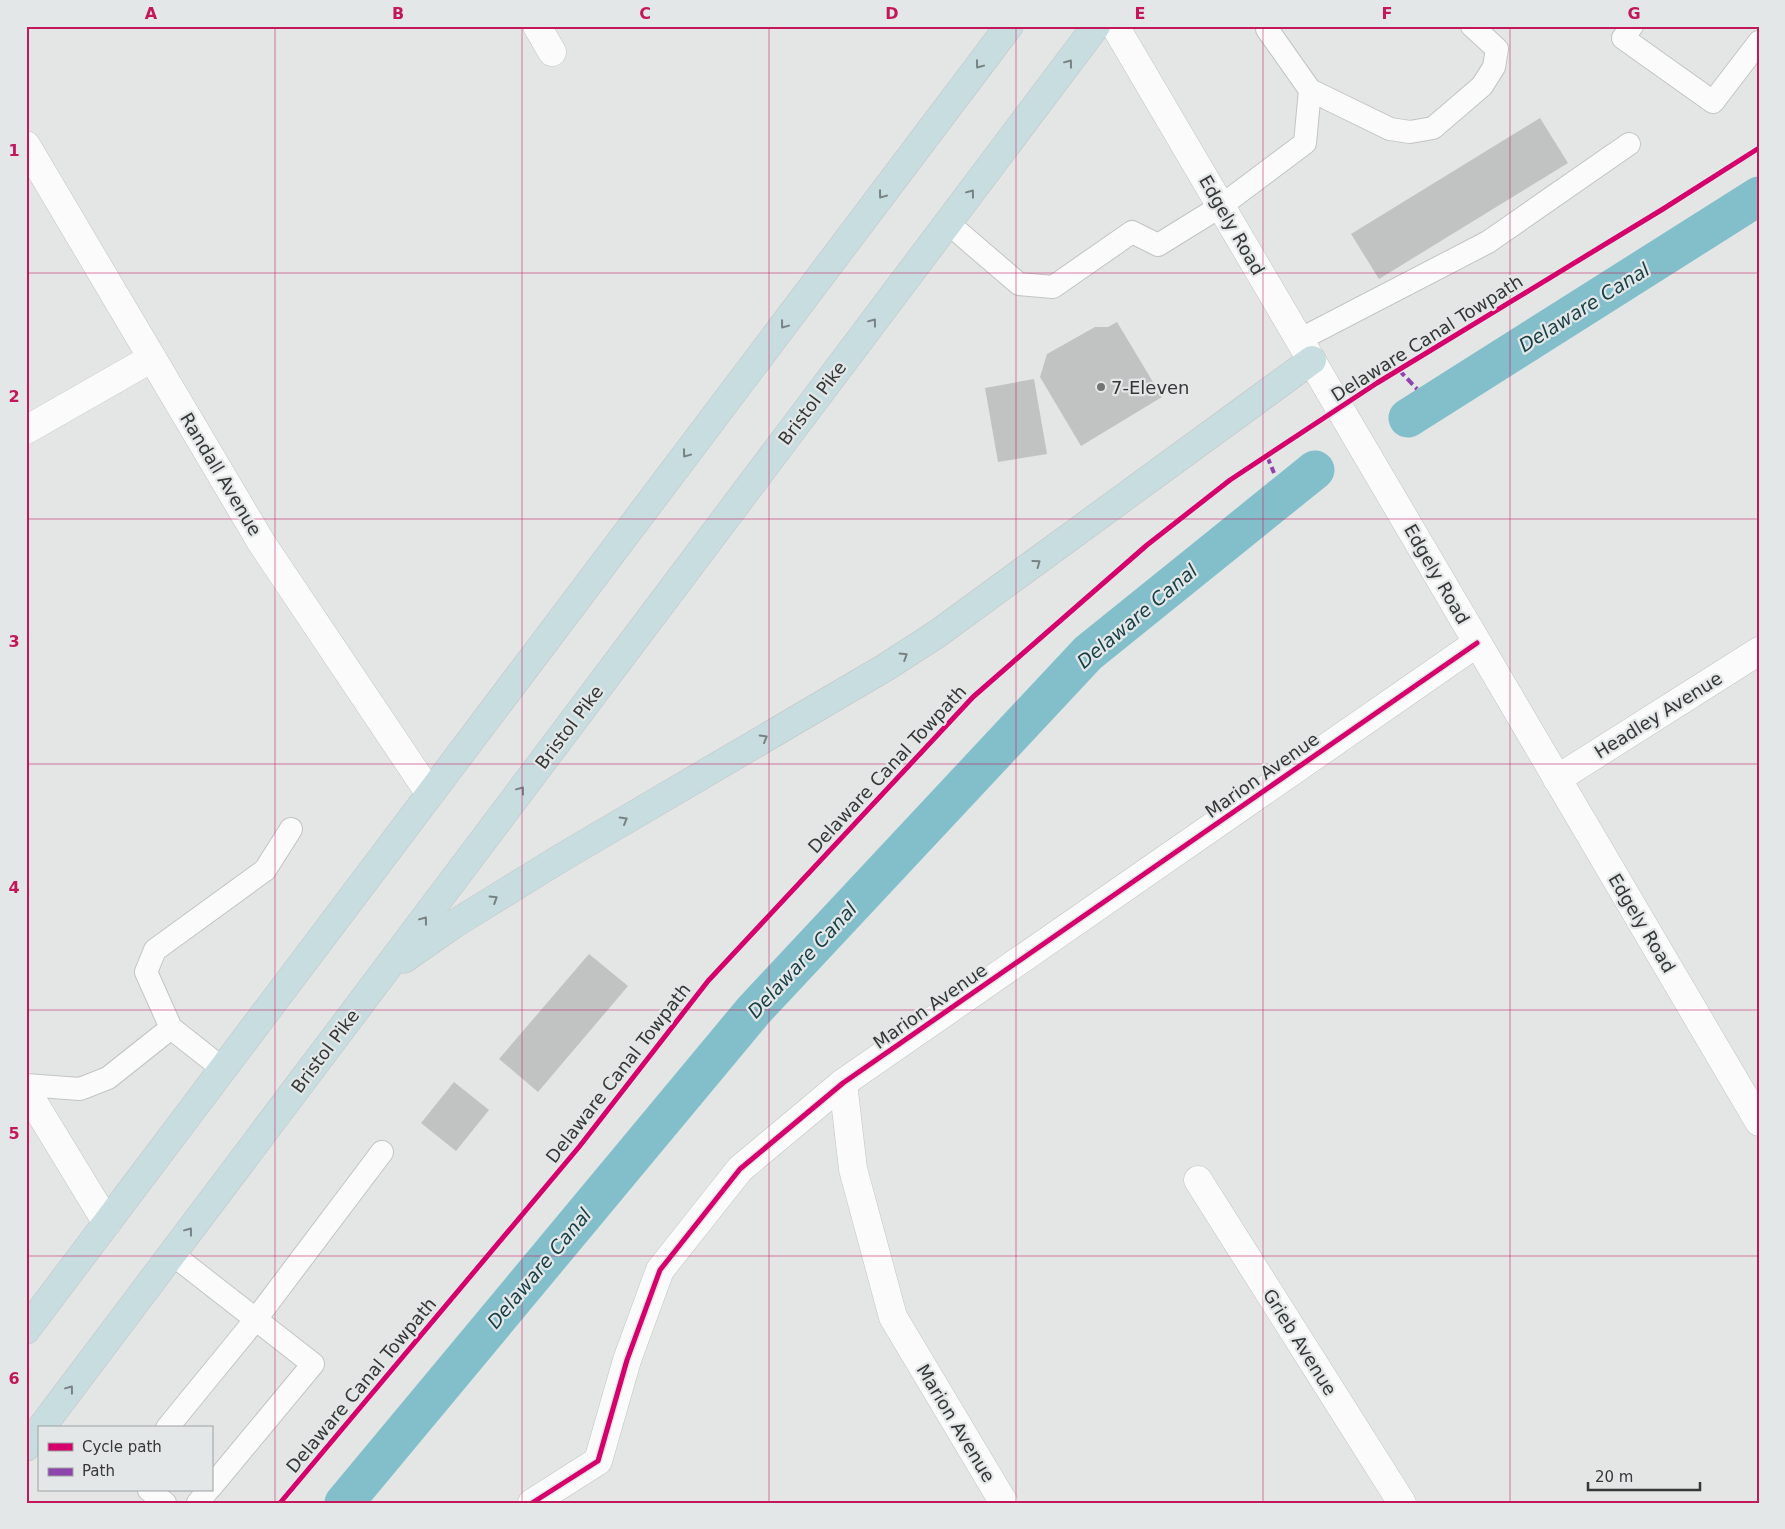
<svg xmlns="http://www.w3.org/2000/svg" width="1785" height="1529" font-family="'DejaVu Sans',sans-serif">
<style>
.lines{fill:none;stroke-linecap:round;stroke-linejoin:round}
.canal{stroke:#83bfcb;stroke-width:39}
.building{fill:#c1c3c3}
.lane-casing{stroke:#c2c4c4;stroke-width:24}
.street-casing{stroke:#c2c4c4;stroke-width:29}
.secondary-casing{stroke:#c2c4c4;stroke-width:29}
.highway-casing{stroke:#c2c3c3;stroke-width:29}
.lane{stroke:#fbfbfb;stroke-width:22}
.street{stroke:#fbfbfb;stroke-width:28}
.secondary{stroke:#fbfbfb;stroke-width:28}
.highway{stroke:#c7dde0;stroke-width:28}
.quiet{stroke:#8e44ad;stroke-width:4;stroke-dasharray:8 4;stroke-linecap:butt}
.cycleway-casing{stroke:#e3e7e7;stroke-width:8}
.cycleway{stroke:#d6006c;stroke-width:5}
.oneway{stroke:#778283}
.grid{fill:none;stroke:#c2185b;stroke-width:1;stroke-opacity:0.55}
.poi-dot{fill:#737474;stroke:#e3e7e7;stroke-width:2}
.labels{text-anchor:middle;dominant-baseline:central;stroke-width:4.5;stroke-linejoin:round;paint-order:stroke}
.street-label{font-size:18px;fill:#363737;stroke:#e3e7e7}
.poi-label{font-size:18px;fill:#363737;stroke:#e3e7e7;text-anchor:start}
.water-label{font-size:19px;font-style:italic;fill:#163e46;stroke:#e3e7e7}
.neatline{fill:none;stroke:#c2185b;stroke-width:2}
.grid-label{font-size:16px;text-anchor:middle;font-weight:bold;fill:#c2185b}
</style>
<rect width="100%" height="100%" fill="#e4e6e6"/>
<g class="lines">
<g class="canal">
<polyline points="1408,418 1759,196"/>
<polyline points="344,1503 754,1010 1088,653 1315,470"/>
</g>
</g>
<g class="building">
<polygon points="1540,118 1568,163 1379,279 1351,234"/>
<polygon points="1117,322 1162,397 1081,446 1040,377 1047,354 1095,327 1108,327"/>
<polygon points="1034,379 1047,454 998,462 985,388"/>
<polygon points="589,954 628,986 538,1092 499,1059"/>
<polygon points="454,1082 489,1110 456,1151 421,1123"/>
</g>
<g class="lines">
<g class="lane-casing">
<g id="lane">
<polyline points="1267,26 1267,29 1310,90 1390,129 1410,132 1433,128 1482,86 1494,67 1497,49 1472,26"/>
<polyline points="1632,26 1623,38 1713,102 1759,42"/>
<polyline points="948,223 1019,284 1053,287 1132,232 1158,245 1221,206 1305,143 1310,90"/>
<polyline points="1299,340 1488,242 1629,144"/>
<polyline points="223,1069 171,1028 146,972 155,950 265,870 291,829"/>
<polyline points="26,1085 80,1089 108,1078 171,1028"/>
<polyline points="172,1254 313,1364 211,1487"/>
<polyline points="167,1428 256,1319 382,1152"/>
<polyline points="149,1490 165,1503"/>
<polyline points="198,1503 208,1490"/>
</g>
</g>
<g class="street-casing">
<g id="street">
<polyline points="537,26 552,52"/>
<polyline points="26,145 261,542 430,794"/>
<polyline points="26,430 152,358"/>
<polyline points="1557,779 1759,651"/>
<polyline points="843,1083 853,1169 893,1317 1004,1503"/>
<polyline points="26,1090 107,1223"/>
<polyline points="1198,1180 1402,1503"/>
<polyline points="532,1503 598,1461 627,1360 660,1270 740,1169 843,1083 1477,643"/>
</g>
</g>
<g class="secondary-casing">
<polyline id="secondary" points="1115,26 1759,1122"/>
</g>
<g class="highway-casing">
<g id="highway">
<polyline points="404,959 454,924 561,858 886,667 937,634 1312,360"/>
<polyline points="26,1330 1009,26"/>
<polyline points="41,1428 1096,26"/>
<polyline points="26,1447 39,1431"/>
</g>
</g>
<use href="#lane" class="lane"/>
<use href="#street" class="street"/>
<use href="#secondary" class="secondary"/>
<use href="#highway" class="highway"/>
<g class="quiet">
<polyline points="1399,370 1417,389"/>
<polyline points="1267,456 1274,473"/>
</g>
<g class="cycleway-casing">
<g id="cycleway">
<polyline points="280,1503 579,1147 708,981 973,697 1147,545 1230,480 1377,383 1663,209 1759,148"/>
<polyline points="532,1503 598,1461 627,1360 660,1270 740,1169 843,1083 1477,643"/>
</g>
</g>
<use href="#cycleway" class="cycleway"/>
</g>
<defs><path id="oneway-chevron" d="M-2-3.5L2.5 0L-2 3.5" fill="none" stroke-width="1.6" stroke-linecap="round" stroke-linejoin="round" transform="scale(1.25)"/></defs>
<g class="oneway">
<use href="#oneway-chevron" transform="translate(1069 63) rotate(-53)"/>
<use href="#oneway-chevron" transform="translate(979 65) rotate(127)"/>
<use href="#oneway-chevron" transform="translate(971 193) rotate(-53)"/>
<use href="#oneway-chevron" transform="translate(882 195) rotate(127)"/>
<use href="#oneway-chevron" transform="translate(873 322) rotate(-53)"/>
<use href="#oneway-chevron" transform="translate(784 325) rotate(127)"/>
<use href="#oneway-chevron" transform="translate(686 454) rotate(127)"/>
<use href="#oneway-chevron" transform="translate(1037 563) rotate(-36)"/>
<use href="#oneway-chevron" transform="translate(904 656) rotate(-32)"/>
<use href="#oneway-chevron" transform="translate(764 738) rotate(-30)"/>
<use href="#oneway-chevron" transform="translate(521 790) rotate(-53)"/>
<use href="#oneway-chevron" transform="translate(624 820) rotate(-30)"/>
<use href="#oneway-chevron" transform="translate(494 899) rotate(-32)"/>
<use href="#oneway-chevron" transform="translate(424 920) rotate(-53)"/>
<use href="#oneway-chevron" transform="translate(189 1231) rotate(-53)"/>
<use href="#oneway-chevron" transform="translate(70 1389) rotate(-53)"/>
</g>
<path class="grid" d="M275 26V1503M522 26V1503M769 26V1503M1016 26V1503M1263 26V1503M1510 26V1503M26 273H1759M26 519H1759M26 764H1759M26 1010H1759M26 1256H1759"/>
<circle class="poi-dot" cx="1101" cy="387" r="5"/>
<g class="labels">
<g class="street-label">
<text transform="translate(1232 225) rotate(60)">Edgely Road</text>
<text transform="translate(1427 338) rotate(-32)">Delaware Canal Towpath</text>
<text transform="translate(812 403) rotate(-53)">Bristol Pike</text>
<text transform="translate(221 474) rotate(59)">Randall Avenue</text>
<text transform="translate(1437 574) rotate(60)">Edgely Road</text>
<text transform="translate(1658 715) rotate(-32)">Headley Avenue</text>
<text transform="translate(569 727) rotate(-53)">Bristol Pike</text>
<text transform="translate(887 769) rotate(-47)">Delaware Canal Towpath</text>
<text transform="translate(1262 775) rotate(-35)">Marion Avenue</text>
<text transform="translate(1642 923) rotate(59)">Edgely Road</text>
<text transform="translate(930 1006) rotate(-35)">Marion Avenue</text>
<text transform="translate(325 1051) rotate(-53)">Bristol Pike</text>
<text transform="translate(618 1073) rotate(-52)">Delaware Canal Towpath</text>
<text transform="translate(1300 1342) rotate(58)">Grieb Avenue</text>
<text transform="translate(361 1385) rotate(-50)">Delaware Canal Towpath</text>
<text transform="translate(956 1423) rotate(59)">Marion Avenue</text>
</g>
<g class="poi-label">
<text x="1111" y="387">7-Eleven</text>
</g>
<g class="water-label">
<text transform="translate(1584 307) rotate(-32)">Delaware Canal</text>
<text transform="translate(1137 616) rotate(-40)">Delaware Canal</text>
<text transform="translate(802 960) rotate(-47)">Delaware Canal</text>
<text transform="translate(539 1268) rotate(-50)">Delaware Canal</text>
</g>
</g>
<rect width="1785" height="1529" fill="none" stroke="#e3e7e7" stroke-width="55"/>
<rect x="38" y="1426" width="175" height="65" fill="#e3e7e7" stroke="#9ea1a1"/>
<rect x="48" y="1443" width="25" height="8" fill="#d6006c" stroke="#9ea1a1"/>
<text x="82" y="1452" font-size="15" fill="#363737">Cycle path</text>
<rect x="48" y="1468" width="25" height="8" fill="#8e44ad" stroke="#9ea1a1"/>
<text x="82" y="1476" font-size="15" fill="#363737">Path</text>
<path d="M1588 1482v8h112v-8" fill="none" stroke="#363737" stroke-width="2.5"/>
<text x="1595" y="1482" font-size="15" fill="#363737" stroke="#e3e7e7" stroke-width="4" paint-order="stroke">20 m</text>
<rect x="28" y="28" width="1730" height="1474" class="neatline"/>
<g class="grid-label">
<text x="151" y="19">A</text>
<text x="398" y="19">B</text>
<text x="645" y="19">C</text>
<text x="892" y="19">D</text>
<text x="1140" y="19">E</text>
<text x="1387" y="19">F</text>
<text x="1634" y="19">G</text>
<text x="14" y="156">1</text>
<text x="14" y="402">2</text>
<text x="14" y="647">3</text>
<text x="14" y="893">4</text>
<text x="14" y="1139">5</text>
<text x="14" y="1384">6</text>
</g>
</svg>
